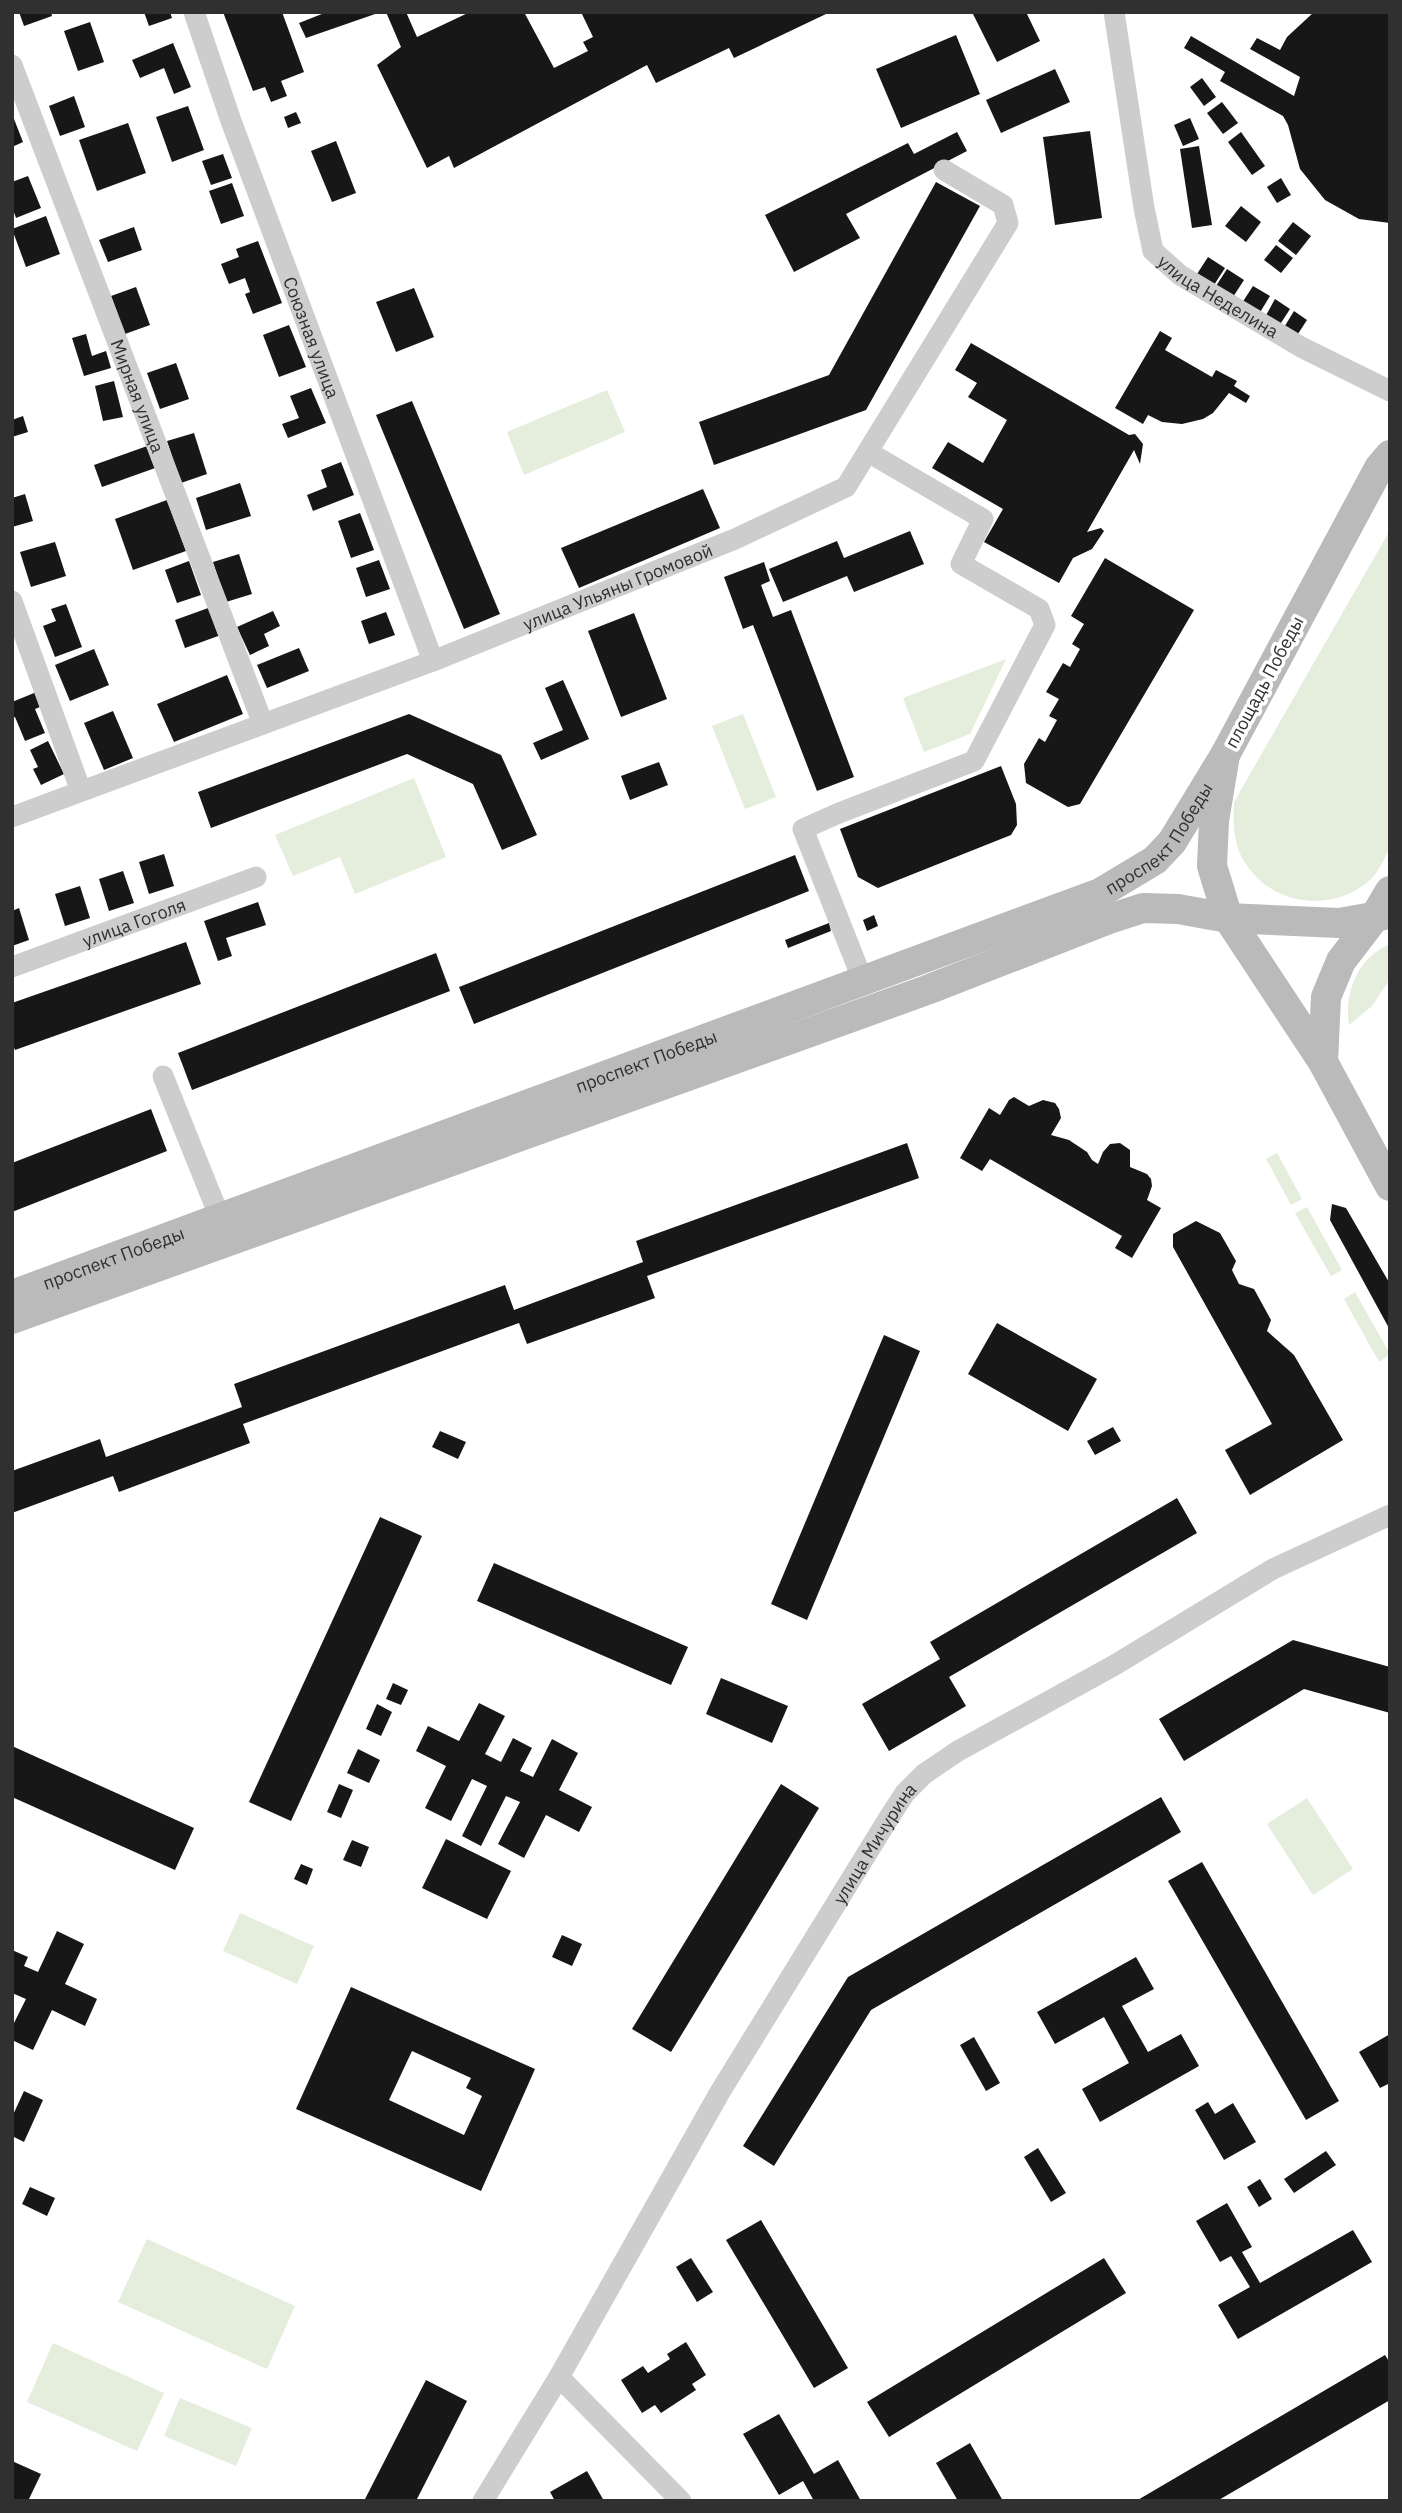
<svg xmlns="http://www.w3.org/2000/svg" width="1402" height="2513" font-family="'IBM Plex Sans',sans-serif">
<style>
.green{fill:#e5eddd}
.building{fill:#171717;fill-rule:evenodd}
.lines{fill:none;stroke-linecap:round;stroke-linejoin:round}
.minor{stroke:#cdcdcd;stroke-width:21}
.secondary{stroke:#bababa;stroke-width:30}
.labels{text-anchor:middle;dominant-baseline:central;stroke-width:7;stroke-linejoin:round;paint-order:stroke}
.street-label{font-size:18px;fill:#303030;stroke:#fff}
</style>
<rect width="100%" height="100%" fill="#fff"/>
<g class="green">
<polygon points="607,390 625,432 524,475 507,432"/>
<path d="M1390 530V848C1384 858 1379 872 1370 880 1333 913 1273 906 1246 864 1233 846 1233 823 1234 802Z"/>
<polygon points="1006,659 970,734 924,752 903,698"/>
<polygon points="743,714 776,797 745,809 712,726"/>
<polygon points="414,778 446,857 355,894 340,857 293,876 275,835"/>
<path d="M1390 944V979L1372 1006 1349 1025C1344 991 1358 958 1390 944Z"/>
<polygon points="1277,1153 1302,1199 1291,1205 1266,1159"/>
<polygon points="1307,1207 1342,1270 1331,1276 1295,1213"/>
<polygon points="1355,1292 1390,1354 1379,1362 1344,1299"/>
<polygon points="1307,1798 1353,1869 1313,1895 1267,1824"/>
<polygon points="240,1913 314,1946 297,1984 223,1951"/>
<polygon points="147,2239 295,2306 267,2369 118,2302"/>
<polygon points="53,2343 164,2393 137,2451 27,2402"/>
<polygon points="180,2398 252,2428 236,2466 164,2436"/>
</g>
<g class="building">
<polygon points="19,12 51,12 52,16 24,26"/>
<polygon points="144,12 170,12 172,18 149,26"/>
<polygon points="223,12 282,12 304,72 281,81 287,96 271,102 265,87 253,91"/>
<polygon points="327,12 378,12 378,13 306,38 299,23"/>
<polygon points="386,12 406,12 417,37 470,12 524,12 554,68 588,51 583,42 593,37 581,12 825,12 826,14 734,58 729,48 656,83 647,65 454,168 449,156 427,168 377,65 401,47"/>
<polygon points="972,12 1026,12 1040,41 997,62"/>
<polygon points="1314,12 1390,12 1390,223 1359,219 1325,200 1300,169 1288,125 1283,116 1220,81 1225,72 1184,48 1191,36 1294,96 1300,77 1250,49 1257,38 1280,50 1287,37"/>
<polygon points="90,22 104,62 78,71 64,31"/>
<polygon points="956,35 980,94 901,128 876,69"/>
<polygon points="173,43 191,87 174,94 164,68 140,78 132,60"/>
<polygon points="1055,69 1070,102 1001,133 986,100"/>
<polygon points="1202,78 1216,97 1204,106 1190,87"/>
<polygon points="74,96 85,127 60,136 49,106"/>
<polygon points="1222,102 1238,123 1223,134 1207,113"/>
<polygon points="188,106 204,150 172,162 156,117"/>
<polygon points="296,112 301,123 288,128 284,117"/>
<polygon points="12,114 23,142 12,147"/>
<polygon points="1190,118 1199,139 1183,146 1174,125"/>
<polygon points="128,123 146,173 97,191 79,140"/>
<polygon points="1090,131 1102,218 1055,225 1043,137"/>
<polygon points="957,132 967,151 846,214 860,238 794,272 765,215 908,143 914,154"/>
<polygon points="1241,132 1265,166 1252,175 1228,142"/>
<polygon points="336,141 356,193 332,202 311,151"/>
<polygon points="1199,146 1212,225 1192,228 1180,149"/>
<polygon points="223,154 232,178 211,185 202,161"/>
<polygon points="28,176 41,208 16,218 12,207 12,182"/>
<polygon points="1281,178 1291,195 1277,203 1267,187"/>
<polygon points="936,182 980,206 866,410 714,465 699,422 829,375"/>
<polygon points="232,183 244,216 221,224 209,191"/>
<polygon points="1241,206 1261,222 1246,242 1225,226"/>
<polygon points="46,216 60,254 26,267 12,229"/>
<polygon points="1293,222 1311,236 1296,255 1278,241"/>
<polygon points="134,227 142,250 108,262 99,240"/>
<polygon points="258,241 282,303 253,314 245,294 250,292 245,278 229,284 221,264 239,257 236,249"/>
<polygon points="1276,245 1293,258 1281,273 1264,260"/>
<polygon points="1208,257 1225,268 1214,285 1197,274"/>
<polygon points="1227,269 1244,280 1233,297 1216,286"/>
<polygon points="1253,286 1270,296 1259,314 1242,303"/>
<polygon points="136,287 150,325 125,334 111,296"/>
<polygon points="414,288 434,337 396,352 376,302"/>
<polygon points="1275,299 1290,309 1279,326 1265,317"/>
<polygon points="1294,311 1307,320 1296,337 1283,329"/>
<polygon points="289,325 306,367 279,377 263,335"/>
<polygon points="1160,331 1172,338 1165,350 1212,377 1216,370 1237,381 1234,386 1250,396 1246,403 1229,393 1213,413 1203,419 1182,424 1162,422 1148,415 1143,424 1115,408"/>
<polygon points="86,334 92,356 106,351 111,368 84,376 72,338"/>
<polygon points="971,343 1129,435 1135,434 1143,444 1140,464 1134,450 1087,532 1101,528 1104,531 1092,549 1073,558 1059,583 984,542 1003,509 932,468 948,442 983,463 1007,420 968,397 977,383 955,370"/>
<polygon points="176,363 189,399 160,409 147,373"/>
<polygon points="114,381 123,417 103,421 95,386"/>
<polygon points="311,388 326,423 288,438 282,424 299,418 290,396"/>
<polygon points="412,401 500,614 464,629 376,415"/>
<polygon points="23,416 28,432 12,437 12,420"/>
<polygon points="194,433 207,474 181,483 167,441"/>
<polygon points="150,445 158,467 102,487 94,465"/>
<polygon points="341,462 354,495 313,511 307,495 327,487 321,470"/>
<polygon points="240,483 251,516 206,530 196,498"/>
<polygon points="703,489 720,528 579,588 561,548"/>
<polygon points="25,494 33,521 12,527 12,498"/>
<polygon points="167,500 186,551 133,570 115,519"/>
<polygon points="360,513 374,550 351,558 338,521"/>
<polygon points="910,531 924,564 854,592 847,576 783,602 769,569 837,541 844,558"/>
<polygon points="55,542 66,576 31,587 20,552"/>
<polygon points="239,554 252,594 226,602 213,562"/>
<polygon points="1105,558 1194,610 1080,804 1068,807 1026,783 1024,764 1039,738 1045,742 1057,720 1049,716 1059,699 1046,692 1063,663 1070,667 1080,649 1072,644 1084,624 1071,616"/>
<polygon points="379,560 390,589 366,597 356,568"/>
<polygon points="189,561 201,595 177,603 165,570"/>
<polygon points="764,562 770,581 761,585 773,617 791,610 854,777 817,791 753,625 743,629 724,577"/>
<polygon points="66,604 82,647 55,657 43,626 56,621 51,609"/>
<polygon points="211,607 221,635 185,648 175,620"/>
<polygon points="273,611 280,626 264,634 269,646 250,655 237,627"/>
<polygon points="386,612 395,635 369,644 361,621"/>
<polygon points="634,613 667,699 621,717 588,631"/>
<polygon points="299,648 309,671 267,688 257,665"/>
<polygon points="94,649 109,685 70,701 55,665"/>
<polygon points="227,675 243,714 174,742 157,704"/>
<polygon points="563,680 589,739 541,760 533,743 563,730 545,688"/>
<polygon points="39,691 45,705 35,709 45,733 25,741 15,717 12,718 12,702"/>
<polygon points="113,711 133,758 104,770 84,723"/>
<polygon points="409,714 501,755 537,835 502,850 473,784 407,754 211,828 198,792"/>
<polygon points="48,741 64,774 41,785 33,769 38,767 30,750"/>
<polygon points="659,762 668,785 630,800 621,776"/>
<polygon points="1001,766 1016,804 1017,825 1011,835 878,888 858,877 840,829"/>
<polygon points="164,854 174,886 149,894 139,862"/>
<polygon points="795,855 809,891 474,1024 459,987"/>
<polygon points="123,871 134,903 109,911 99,879"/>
<polygon points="80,886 90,918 65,926 55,894"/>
<polygon points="258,902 266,925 226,938 232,956 218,961 204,921"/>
<polygon points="19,908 29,940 12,946 12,911"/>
<polygon points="874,915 878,926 867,931 863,920"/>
<polygon points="829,923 831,931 788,948 785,940"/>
<polygon points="186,942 201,984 15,1050 12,1043 12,1003"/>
<polygon points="436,953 450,991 192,1090 178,1053"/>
<polygon points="1014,1097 1029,1106 1043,1100 1055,1103 1059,1109 1061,1118 1051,1135 1069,1140 1087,1152 1092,1160 1098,1164 1103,1152 1110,1144 1120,1143 1130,1150 1130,1167 1147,1174 1151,1179 1152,1186 1147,1200 1161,1208 1132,1258 1115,1248 1122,1236 990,1159 982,1171 960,1158 989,1108 1000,1115 1009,1100"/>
<polygon points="151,1109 167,1151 12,1212 12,1163"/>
<polygon points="907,1143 919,1178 647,1276 655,1298 527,1344 519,1323 243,1424 250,1443 119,1492 113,1476 12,1513 12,1471 100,1439 106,1457 242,1407 234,1384 505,1285 514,1310 643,1262 636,1241"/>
<polygon points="1332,1204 1346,1208 1390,1284 1390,1330 1330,1220"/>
<polygon points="1196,1221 1220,1233 1236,1261 1232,1270 1239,1284 1254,1289 1271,1320 1267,1331 1294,1355 1343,1440 1250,1495 1225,1450 1272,1424 1173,1247 1173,1234"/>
<polygon points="997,1323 1097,1379 1068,1431 968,1374"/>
<polygon points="884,1335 920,1351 807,1620 771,1604"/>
<polygon points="1113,1427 1121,1441 1095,1455 1087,1441"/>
<polygon points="440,1431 466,1442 458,1459 432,1447"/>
<polygon points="1177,1498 1197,1533 949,1677 966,1706 889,1751 862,1704 940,1659 930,1642"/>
<polygon points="380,1517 422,1536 291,1821 249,1802"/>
<polygon points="494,1563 688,1647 671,1685 477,1601"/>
<polygon points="1293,1640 1390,1667 1390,1713 1304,1689 1184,1761 1159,1719"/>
<polygon points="721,1678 788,1706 772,1743 706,1714"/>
<polygon points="393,1683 408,1690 401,1705 386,1699"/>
<polygon points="479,1703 505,1716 485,1754 501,1762 513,1738 532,1748 520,1771 533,1777 552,1739 578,1753 559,1790 592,1807 579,1832 546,1815 524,1858 498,1844 520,1802 506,1796 481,1846 462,1836 487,1786 472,1779 451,1821 425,1808 446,1766 416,1751 428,1726 459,1741"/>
<polygon points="377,1704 392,1712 381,1736 366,1729"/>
<polygon points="12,1746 194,1828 175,1870 12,1797"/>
<polygon points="358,1749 380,1760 369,1783 347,1773"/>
<polygon points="339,1784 353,1790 341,1818 327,1812"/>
<polygon points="781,1784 819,1808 671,2052 632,2029"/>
<polygon points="1161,1797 1181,1832 871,2010 774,2166 743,2146 848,1977"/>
<polygon points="446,1839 511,1871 487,1919 422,1888"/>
<polygon points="352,1840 369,1847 361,1867 343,1860"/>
<polygon points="1202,1862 1339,2101 1306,2120 1168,1881"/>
<polygon points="301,1864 313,1869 307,1885 294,1879"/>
<polygon points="57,1931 84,1944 65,1984 97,1999 85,2026 52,2010 33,2050 12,2040 12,2027 26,1999 12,1993 12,1950 28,1957 24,1966 38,1972"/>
<polygon points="562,1935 582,1944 572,1966 552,1957"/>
<polygon points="1136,1957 1154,1989 1122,2006 1148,2052 1181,2034 1199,2066 1100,2122 1082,2089 1129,2063 1104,2017 1055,2044 1037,2012"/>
<path d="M351 1987 535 2069 481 2191 296 2109ZM412 2051 471 2078 466 2088 482 2096 464 2135 389 2100Z"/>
<polygon points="1390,2034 1390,2083 1380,2088 1359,2052"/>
<polygon points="974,2037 1000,2083 986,2091 960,2045"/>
<polygon points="24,2091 43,2100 24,2142 12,2136 12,2117"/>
<polygon points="1208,2102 1215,2114 1233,2103 1256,2142 1224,2160 1195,2110"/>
<polygon points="1038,2148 1066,2193 1051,2202 1024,2157"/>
<polygon points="1326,2151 1336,2165 1294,2193 1284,2179"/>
<polygon points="1260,2179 1272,2199 1259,2207 1247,2187"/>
<polygon points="30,2187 55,2198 47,2216 22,2204"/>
<polygon points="1227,2203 1252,2247 1242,2252 1260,2283 1353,2230 1372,2262 1238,2339 1218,2305 1250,2287 1231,2256 1220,2262 1196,2221"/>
<polygon points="761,2220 848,2368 814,2388 726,2240"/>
<polygon points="691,2258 713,2292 697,2302 676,2267"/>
<polygon points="1104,2258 1126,2293 889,2437 867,2402"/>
<polygon points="686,2342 706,2375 692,2384 696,2390 661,2413 655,2405 642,2413 621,2380 643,2366 648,2373 670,2359 667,2354"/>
<polygon points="1385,2355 1390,2363 1390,2400 1217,2501 1136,2501"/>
<polygon points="426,2380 467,2401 416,2501 364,2501"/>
<polygon points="779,2414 814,2474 838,2460 861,2501 814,2501 803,2481 779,2495 743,2434"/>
<polygon points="970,2443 1003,2501 958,2501 936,2463"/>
<polygon points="12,2461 41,2474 28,2501 12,2501"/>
<polygon points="587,2471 604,2501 555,2501 550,2492"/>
</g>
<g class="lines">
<g class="minor">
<path id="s1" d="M194 12 231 121 433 661"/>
<path id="s2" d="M1114 12 1144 208 1153 251 1180 275 1301 347 1390 391"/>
<path id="s3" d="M12 65 263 724"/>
<polyline points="12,601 81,791"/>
<path id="s4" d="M12 817 433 661 735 539 846 487 1008 223 1003 205 944 170"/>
<path id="s5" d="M12 967 256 877"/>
<polyline points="863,981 803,829 839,813 974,761 1045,625 1039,609 961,564 983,519 868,452"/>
<polyline points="163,1076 220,1218"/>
<path id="s6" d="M559 2377 720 2092 890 1816 905 1793 924 1774 958 1751 1113 1666 1273 1569 1390 1515"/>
<polyline points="483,2501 559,2377 681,2501"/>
</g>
<g class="secondary">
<polyline points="1390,455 1379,468 1336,548 1225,755 1214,821 1212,866 1228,918 1323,1062 1390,1186"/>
<polyline points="1323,1062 1326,997 1341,961 1374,918 1390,891"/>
<path id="s7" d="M12 1295 1100 893 1155 860 1172 842 1225 755"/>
<polyline points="12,1319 927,990 1109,919 1143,908 1178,909 1228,918 1339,923 1390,914"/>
</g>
</g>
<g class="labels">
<g class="street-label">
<text stroke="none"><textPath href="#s2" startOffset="322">улица Неделина</textPath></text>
<text stroke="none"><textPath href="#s1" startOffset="346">Союзная улица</textPath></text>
<text stroke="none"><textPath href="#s3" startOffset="354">Мирная улица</textPath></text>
<text stroke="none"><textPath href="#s4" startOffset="648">улица Ульяны Громовой</textPath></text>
<text transform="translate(1264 682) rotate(-62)">площадь Победы</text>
<text stroke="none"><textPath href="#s7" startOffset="1242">проспект Победы</textPath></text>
<text stroke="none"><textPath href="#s5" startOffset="130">улица Гоголя</textPath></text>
<text stroke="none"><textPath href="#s7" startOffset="676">проспект Победы</textPath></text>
<text stroke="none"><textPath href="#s7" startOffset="108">проспект Победы</textPath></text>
<text stroke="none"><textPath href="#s6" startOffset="620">улица Мичурина</textPath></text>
</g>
</g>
<rect width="1402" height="2513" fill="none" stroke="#303030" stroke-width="28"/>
</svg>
